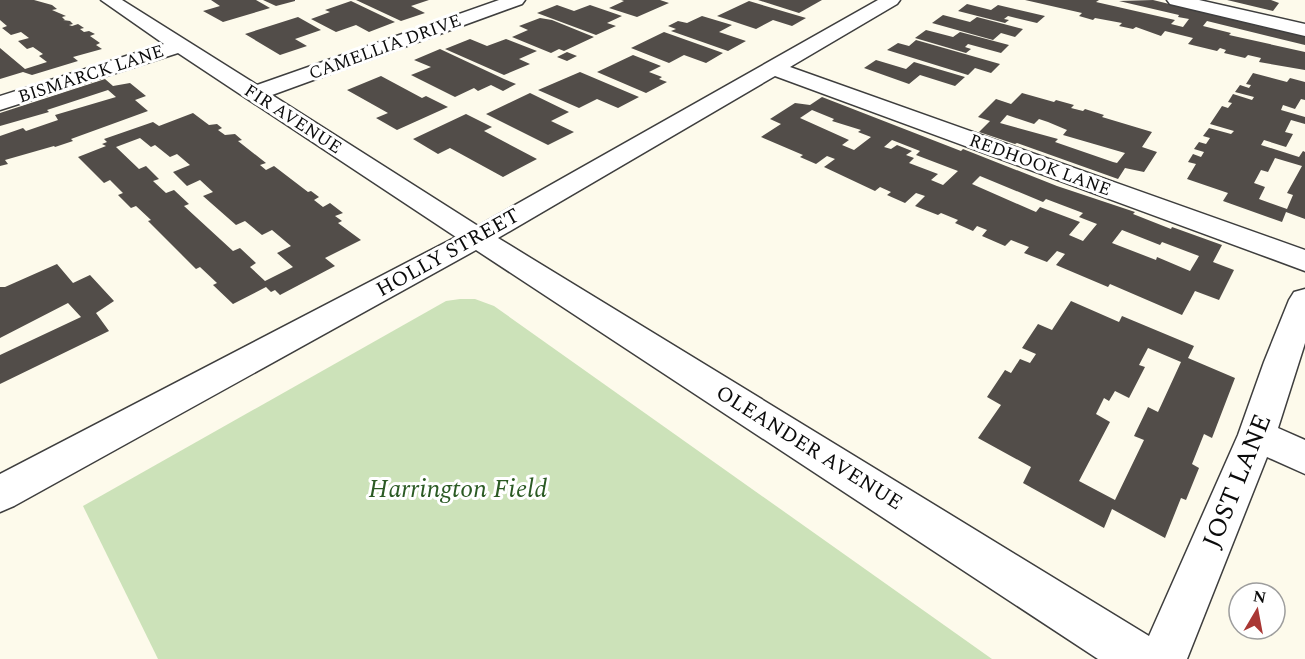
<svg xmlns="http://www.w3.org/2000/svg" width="1305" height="659" font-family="Spectral,serif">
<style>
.green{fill:#cce2b9}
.building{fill:#524d49;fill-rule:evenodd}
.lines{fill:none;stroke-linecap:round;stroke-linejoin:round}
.minor-casing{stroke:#3e3e3e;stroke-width:3}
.minor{fill:#fff;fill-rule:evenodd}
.labels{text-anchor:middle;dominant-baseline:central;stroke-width:6;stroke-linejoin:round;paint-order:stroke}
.far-street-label{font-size:18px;fill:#0b0b0b;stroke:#fff}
.street-label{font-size:21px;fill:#0b0b0b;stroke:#fff}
.near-street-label{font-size:26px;fill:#0b0b0b;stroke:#fff}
.near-park-label{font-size:26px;font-style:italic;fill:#2b5a24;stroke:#fff}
</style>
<rect width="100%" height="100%" fill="#fdfaeb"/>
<polygon class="green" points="460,299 475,299 494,306 992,659 158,659 83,506 446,301"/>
<g class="building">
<polygon points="0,0 34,0 52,5 57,9 52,10 66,16 62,17 65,20 63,20 70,21 73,24 69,25 72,26 78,24 84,28 80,29 84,32 89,31 95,34 90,36 100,43 96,45 102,49 73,57 78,61 32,75 23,72 0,79 0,48 25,69 47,62 39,56 43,54 33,47 27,49 18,41 29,38 21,32 11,35 2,28 7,26 0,20"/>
<polygon points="211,0 256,0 270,8 223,22 203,11 220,6"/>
<polygon points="263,0 295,0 295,1 276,6"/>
<polygon points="356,0 429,0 411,6 425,13 401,21"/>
<polygon points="621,0 660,0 669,3 637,17 609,8 624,1"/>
<polygon points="758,0 822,0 799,13"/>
<polygon points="1025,0 1099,0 1096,2 1175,20 1171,24 1183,27 1189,19 1178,17 1179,15 1119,1 1153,0 1267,28 1305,34 1305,45 1207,21 1203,26 1231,33 1229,35 1305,52 1305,70 1259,62 1261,58 1248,55 1245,58 1224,53 1226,50 1220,48 1217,51 1188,44 1193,38 1165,31 1161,36 1136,27 1133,29 1119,26 1122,23 1095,18 1093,20 1079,16 1082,13"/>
<polygon points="1227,0 1271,0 1279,3 1273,11"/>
<polygon points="351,1 395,22 369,32 356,25 336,32 311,19 330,12 325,10"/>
<polygon points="749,1 806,18 792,26 773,20 756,29 717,16"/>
<polygon points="967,4 991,10 998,5 1045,16 1037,23 1008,16 1004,19 1009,20 1005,23 958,11"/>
<polygon points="557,5 574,11 590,5 622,16 607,23 616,26 596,35 537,13"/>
<polygon points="943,15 970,22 977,17 1023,29 1015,37 1001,33 993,40 932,23"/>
<polygon points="702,16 732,25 719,32 746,41 728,51 671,31 676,29 668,26 678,21 687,23"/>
<polygon points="298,17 321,30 295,39 307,46 280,55 245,34"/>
<polygon points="540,18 552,20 594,37 564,51 559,49 551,53 512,37 528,30 519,26"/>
<polygon points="926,30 953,37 960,32 1009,45 1001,53 968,44 965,47 971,49 966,53 915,38"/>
<polygon points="664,32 723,53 706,63 684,55 669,63 631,48"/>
<polygon points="470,39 487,46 506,39 537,51 519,59 530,64 504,75 445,49"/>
<polygon points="916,40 1000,64 991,73 975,68 968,75 887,50 898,43 909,46"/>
<polygon points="440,49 504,79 516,84 503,91 491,85 478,91 474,88 455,97 411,75 431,67 414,60"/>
<polygon points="567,52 577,56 567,61 557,57"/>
<polygon points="633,55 661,66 649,72 662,77 659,79 667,82 646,93 597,72"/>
<polygon points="876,60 906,69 914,62 965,77 955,86 920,75 909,84 864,68"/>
<polygon points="580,72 639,97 618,108 597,99 579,108 538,90"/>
<path d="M1253 73 1287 82 1290 78 1305 82V100L1301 99 1295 109 1283 105 1281 110 1305 117V124L1291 120 1285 132 1293 134 1286 147 1264 140 1261 145 1299 157 1303 151 1305 152V219L1286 212 1282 222 1223 201 1228 193 1187 179 1196 164 1188 162 1193 154 1201 157 1204 152 1194 149 1199 142 1206 144 1210 138 1203 136 1209 128 1231 134 1234 131 1210 124 1222 106 1228 108 1232 103 1228 102 1233 94 1252 100 1254 97 1235 92 1240 85 1249 88 1251 85 1246 84ZM1275 158 1302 166 1287 193 1293 195 1287 209 1259 199 1265 187 1254 183 1261 170 1268 172Z"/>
<polygon points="381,76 422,98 426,96 448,107 397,130 376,118 388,113 347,90"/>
<polygon points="105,79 113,86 130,83 146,96 135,100 148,111 71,139 73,141 55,147 54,146 5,160 8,164 0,166 0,136 23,128 26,131 58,120 55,115 116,97 108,90 47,110 49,112 0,126 0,113"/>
<polygon points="530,93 569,112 551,121 574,132 548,145 486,114"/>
<path d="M1022 93 1054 102 1056 100 1074 105 1071 108 1083 111 1085 109 1104 115 1102 117 1152 132 1142 147 1157 152 1144 172 1125 168 1118 179 1017 143 1015 144 979 132 990 121 978 117 996 99 1011 104ZM1007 115 1034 124 1039 119 1048 122 1067 130 1063 135 1125 153 1117 163 1113 162 1055 142 1058 139 1000 123Z"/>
<path d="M822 97 961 151 963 149 1057 186 1135 212 1133 214 1171 229 1172 227 1222 245 1213 262 1234 270 1219 300 1195 291 1182 315 1110 284 1108 287 1056 265 1065 254 1057 251 1047 262 1024 253 1029 247 1011 240 1005 246 982 236 987 230 977 226 973 231 955 223 958 220 941 213 938 215 915 206 925 196 916 193 905 203 887 195 891 192 880 187 875 191 824 167 835 159 827 156 816 164 800 157 803 155 761 137 781 124 770 119 795 103 810 105ZM812 110 834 119 832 121 861 130 858 132 871 137 854 150 842 145 849 140 800 118ZM892 140 920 151 916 155 958 171 943 185 931 180 938 174 909 163 914 158 906 155 912 151 897 145 891 149 884 147ZM980 176 1043 202 1046 199 1083 213 1079 217 1097 224 1083 241 1069 235 1080 222 1040 207 1036 212 972 184ZM1122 230 1160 245 1162 242 1199 256 1190 271 1157 257 1156 260 1112 243Z"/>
<path d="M193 113 209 125 217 124 222 128 218 130 225 135 235 134 242 140 238 141 266 163 260 165 266 170 274 166 308 192 311 191 319 197 314 200 323 207 330 203 343 213 335 216 342 221 338 223 361 240 325 258 335 266 280 295 275 290 271 292 266 287 233 304 213 285 217 283 200 267 196 269 148 221 151 220 136 206 131 208 118 195 123 193 110 180 104 183 78 157 106 146 102 144 107 142 104 139 153 122 159 126ZM140 138 151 147 155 145 170 157 177 154 190 165 173 172 187 186 200 180 213 192 203 196 236 225 245 221 262 235 272 230 291 246 277 253 293 267 265 281 250 267 256 263 240 248 233 251 184 206 189 204 174 190 166 193 153 181 159 179 146 166 139 169 116 147Z"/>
<polygon points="466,114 492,127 484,131 537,159 503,177 450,148 438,154 413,139"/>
<polygon points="57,264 73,283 90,275 114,301 96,313 109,331 0,384 0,355 81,317 68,303 0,338 0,287 5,287"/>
<path d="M1071 301 1119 322 1122 316 1194 346 1188 358 1235 378 1212 438 1204 434 1192 464 1199 468 1186 500 1181 498 1165 538 1112 509 1104 528 1023 483 1031 467 978 438 1001 405 987 397 1005 370 1011 373 1020 359 1030 363 1036 354 1022 348 1038 324 1052 330ZM1148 348 1181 362 1158 412 1148 407 1134 436 1144 440 1115 500 1079 481 1110 422 1096 414 1104 398 1109 401 1115 391 1129 398 1145 367 1139 365Z"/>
</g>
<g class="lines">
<g class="minor-casing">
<g id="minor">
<polygon points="101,0 122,0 257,85 499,0 525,0 522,4 272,95 478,226 878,0 900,0 897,4 790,67 1305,250 1305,271 775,76 498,238 1149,636 1238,435 1264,362 1289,300 1294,292 1305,289 1305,343 1278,428 1305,440 1305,474 1267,457 1187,659 1098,659 476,250 14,506 0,512 0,474 456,237 178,53 0,110 0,96 164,44"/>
<polygon points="1167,0 1199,0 1305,24 1305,36 1170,4"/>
</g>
</g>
<use href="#minor" class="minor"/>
</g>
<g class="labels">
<g class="far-street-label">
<text transform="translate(385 47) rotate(-20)">CAMELLIA DRIVE</text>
<text transform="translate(91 74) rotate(-18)">BISMARCK LANE</text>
<text transform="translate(293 119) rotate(33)">FIR AVENUE</text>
<text transform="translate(1040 165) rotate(20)">REDHOOK LANE</text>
</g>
<g class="street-label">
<text transform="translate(448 253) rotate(-29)">HOLLY STREET</text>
<text transform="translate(809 448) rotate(32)">OLEANDER AVENUE</text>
</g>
<g class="near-street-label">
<text transform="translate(1237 481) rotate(-68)">JOST LANE</text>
</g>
<g class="near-park-label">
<text x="458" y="489">Harrington Field</text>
</g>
</g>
<g transform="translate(1257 611) rotate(10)"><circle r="28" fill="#ffffff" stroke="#9d9d9d" stroke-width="1.5"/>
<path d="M0-4.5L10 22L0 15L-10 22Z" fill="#a93734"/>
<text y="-9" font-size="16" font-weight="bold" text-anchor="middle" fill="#0b0b0b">N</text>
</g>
</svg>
